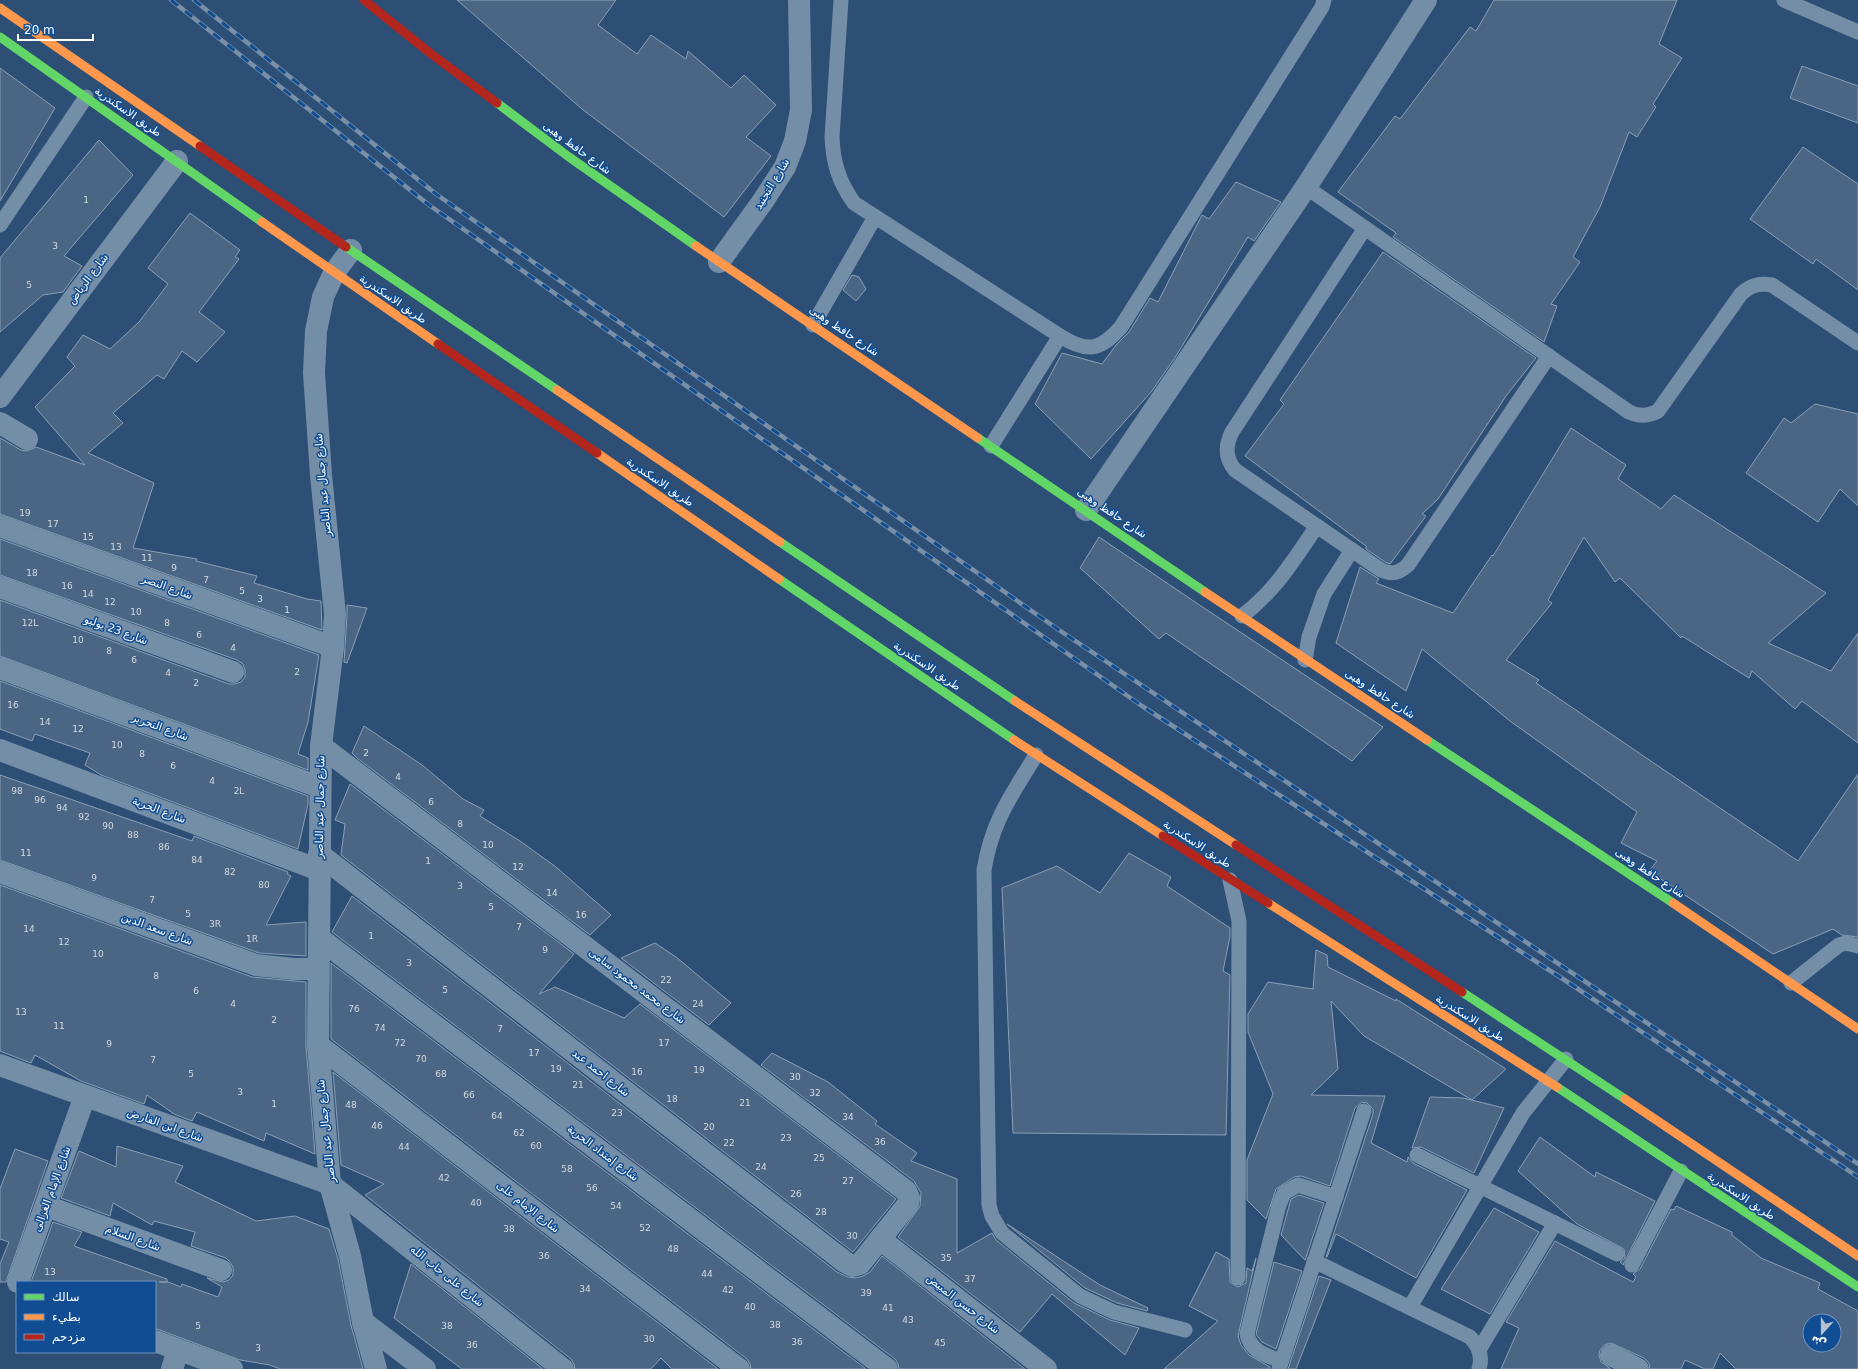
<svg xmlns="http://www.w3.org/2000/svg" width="1858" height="1369" font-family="'DejaVu Sans','Noto Naskh Arabic',sans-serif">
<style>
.building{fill:#4b6684;stroke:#8a9fb6;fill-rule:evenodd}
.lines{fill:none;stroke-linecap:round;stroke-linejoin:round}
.lane{stroke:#758ea8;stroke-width:15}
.street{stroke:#758ea8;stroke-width:22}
.fast{stroke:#63d668;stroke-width:9}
.slow{stroke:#ff974d;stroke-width:9}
.jam{stroke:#b3261e;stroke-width:9}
.rail-casing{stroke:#788fa7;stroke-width:4.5}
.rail{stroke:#104d92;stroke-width:3;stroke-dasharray:9;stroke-linecap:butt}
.labels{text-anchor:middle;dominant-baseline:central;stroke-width:3;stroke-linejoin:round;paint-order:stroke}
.number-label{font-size:9px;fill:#d2d9e0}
.street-label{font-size:11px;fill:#fff;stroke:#104d92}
</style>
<rect width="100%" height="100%" fill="#2d4f75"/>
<g class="building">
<polygon points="457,0 616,0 598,25 637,54 651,35 686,59 688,51 731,88 744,75 776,105 746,137 771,156 724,217 582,109"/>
<polygon points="1494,0 1677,0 1659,44 1682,58 1653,104 1656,107 1637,137 1629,132 1600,207 1573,257 1580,262 1551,304 1557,306 1544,342 1393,237 1396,233 1338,192 1395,116 1400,119 1470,27 1476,31"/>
<polygon points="1802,66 1858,86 1858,123 1790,98"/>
<polygon points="0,68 55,108 0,201"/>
<polygon points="99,140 133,175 64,256 82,266 63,292 43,295 0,332 0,258"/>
<polygon points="1803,147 1858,184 1858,290 1816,259 1813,264 1750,219"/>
<polygon points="1236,182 1281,202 1254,241 1248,237 1176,356 1152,391 1091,459 1035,404 1062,353 1102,364 1116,345 1129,332 1150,298 1158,302 1202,215 1209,219"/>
<polygon points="190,213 240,250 235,257 239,259 199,312 225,332 197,362 182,351 164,379 157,375 113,413 123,423 88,453 154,483 133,548 197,559 196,561 257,576 254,583 307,599 321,601 322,630 0,514 0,438 21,450 27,451 36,447 85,465 35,407 75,366 67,357 83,335 110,349 139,322 168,284 148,268"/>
<polygon points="1383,252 1536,358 1506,396 1438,499 1422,514 1426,516 1390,564 1385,562 1366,549 1366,546 1245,456 1284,404 1280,400"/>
<polygon points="852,275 859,277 866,289 856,301 843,290"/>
<polygon points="1815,404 1858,414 1858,506 1840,489 1818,522 1746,473 1784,418 1791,423"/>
<polygon points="1571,428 1626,465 1618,479 1661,509 1674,495 1826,593 1768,643 1831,671 1858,633 1858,743 1802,701 1795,709 1752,671 1749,678 1682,636 1681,638 1620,578 1615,582 1584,537 1548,600 1552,603 1506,660 1539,680 1536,683 1798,861 1858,774 1858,937 1842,935 1833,929 1773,954 1649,871 1657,861 1621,843 1637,812 1510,721 1422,649 1406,691 1336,643 1360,567 1379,579 1376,583 1453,613 1492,555 1493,556"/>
<polygon points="1099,537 1195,602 1383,727 1352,761 1166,633 1159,639 1080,568"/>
<polygon points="0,539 319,655 308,722 298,754 308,758 308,770 0,656 0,600 229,684 235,684 241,682 245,677 245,670 243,664 237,660 0,575"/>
<polygon points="347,605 367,608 347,663 344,662 347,615"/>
<polygon points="0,681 308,796 308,804 298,849 101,775 85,765 90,753 35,734 32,741 0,729"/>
<polygon points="364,726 422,765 463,799 484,810 480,816 520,841 556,867 611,915 590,935 357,758 352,753"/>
<polygon points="0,775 192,841 194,836 288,872 287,874 291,876 266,925 306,922 306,956 259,953 0,860"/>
<polygon points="350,784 574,954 539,994 555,987 624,1018 640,1004 896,1199 853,1252 341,855 345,824 335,820"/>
<polygon points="1129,853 1171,877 1167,886 1230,928 1230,936 1223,971 1230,975 1226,1135 1013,1133 1002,888 1057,866 1100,893"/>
<polygon points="0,885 252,977 306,982 306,1046 315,1154 266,1133 264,1141 197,1112 192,1121 174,1114 147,1095 144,1104 81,1081 35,1055 31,1063 0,1051"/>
<polygon points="352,896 837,1272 848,1277 856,1278 863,1276 870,1272 882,1256 1025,1369 899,1369 898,1364 895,1359 332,932"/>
<polygon points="655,943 676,957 731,1003 709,1025 621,958"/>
<polygon points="1316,950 1327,955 1328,967 1396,1001 1396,999 1506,1069 1472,1100 1364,1036 1331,1001 1338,1069 1311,1095 1385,1096 1371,1143 1407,1162 1408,1157 1413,1163 1467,1190 1416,1278 1336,1234 1327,1257 1326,1257 1373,1114 1373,1109 1367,1103 1362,1102 1355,1108 1330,1186 1301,1176 1294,1177 1276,1189 1266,1219 1247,1200 1247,1160 1273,1094 1248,1032 1248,1014 1268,982 1313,989"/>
<polygon points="331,963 866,1369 751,1369 750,1364 747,1359 331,1039"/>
<polygon points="772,1053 828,1082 877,1121 875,1124 917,1153 911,1161 957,1179 957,1253 992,1233 996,1240 1074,1303 1110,1320 1139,1328 1125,1355 1052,1294 1020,1332 898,1237 920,1206 921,1193 917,1186 914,1181 761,1065"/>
<polygon points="333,1072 718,1369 672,1369 661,1358 651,1369 575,1369 574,1364 571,1359 365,1195 384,1184 341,1165"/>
<polygon points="1430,1097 1463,1098 1504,1108 1474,1173 1421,1147 1412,1148"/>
<polygon points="1540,1137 1595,1177 1596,1172 1655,1201 1623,1265 1620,1262 1625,1258 1624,1249 1577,1224 1518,1171"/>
<polygon points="117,1146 183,1166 175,1182 256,1221 295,1216 329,1229 338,1259 351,1325 363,1369 280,1369 270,1365 240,1360 157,1329 155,1328 155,1282 31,1282 53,1222 82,1232 74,1246 167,1279 167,1282 159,1282 168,1282 181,1287 182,1284 218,1297 222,1287 207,1278 223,1282 229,1280 233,1275 233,1267 230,1262 226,1258 191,1246 195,1232 154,1221 152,1225 113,1203 110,1216 61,1198 79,1151 116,1167"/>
<polygon points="15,1149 48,1161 6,1282 0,1282 0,1264 9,1242 0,1239 0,1189"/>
<polygon points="1299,1195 1324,1203 1305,1260 1281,1235 1291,1199"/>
<path d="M1676 1206 1732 1232V1235L1761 1258 1820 1283 1818 1289 1858 1311V1369H1736L1720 1353 1713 1369H1705L1685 1360 1681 1369H1650L1649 1363 1644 1358 1611 1343 1604 1345 1600 1350 1599 1355 1601 1362 1611 1369H1501L1519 1328 1506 1322 1555 1241 1633 1282 1636 1277 1633 1274 1640 1269 1671 1209 1674 1210ZM1810 1321H1834V1345H1810Z"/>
<polygon points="1494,1208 1539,1232 1490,1314 1441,1289"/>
<polygon points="1007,1224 1100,1285 1148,1308 1147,1311 1117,1303 1085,1288"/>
<polygon points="1216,1252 1229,1259 1230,1282 1238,1287 1246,1283 1247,1268 1252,1271 1256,1258 1238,1336 1241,1345 1249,1355 1270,1367 1270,1369 1164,1369 1218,1321 1189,1306"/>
<polygon points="1274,1262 1302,1271 1276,1349 1262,1342 1256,1334"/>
<polygon points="411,1264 543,1369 462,1369 394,1318"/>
<polygon points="1319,1276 1331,1280 1296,1369 1288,1369"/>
</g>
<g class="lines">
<g class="lane">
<path d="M841 0 832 137C833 163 839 182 854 203L1060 336C1087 353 1100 351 1121 327L1322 7 1324 0"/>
<polyline points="1784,0 1858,32"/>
<path d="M1306 187 1629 412C1640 417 1648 416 1658 411L1741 294C1751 285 1759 283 1772 285L1858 343"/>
<polyline points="0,225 86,97"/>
<path d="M1365 228 1232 432C1225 446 1225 458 1235 470L1381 570C1392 575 1399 573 1408 565L1549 356"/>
<polyline points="813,325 875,217"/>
<polyline points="991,446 1060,336"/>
<path d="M1242 616C1276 590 1293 561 1317 526"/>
<polyline points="1305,660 1309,637 1324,594 1352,550"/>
<path d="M1036 755C1011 796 992 821 984 870L989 1205 992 1216 1002 1233 1080 1296 1114 1312 1185 1330"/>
<polyline points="1230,880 1239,921 1238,1278"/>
<polyline points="1791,983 1839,945 1846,943 1858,946"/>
<polyline points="1417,1155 1617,1254"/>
<path d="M1314 1261 1470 1337C1479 1346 1483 1356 1479 1369"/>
<polyline points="1632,1265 1681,1171"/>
<polyline points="1410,1307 1523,1113 1566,1059"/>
<polyline points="1479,1350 1555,1223"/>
<path d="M1281 1361C1266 1355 1251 1352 1247 1334L1279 1205 1284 1193 1298 1185 1336 1197"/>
<polyline points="1279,1369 1364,1111"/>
</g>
<g class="street">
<polyline points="351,250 334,273 323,297 316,331 314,373 321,475 335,614 333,647 321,746 318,1045 330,1184 350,1256 363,1322 376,1369"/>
<polyline points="719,262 763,201 785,167 795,141 801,110 799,0"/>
<polyline points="0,397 177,161"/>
<polyline points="0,423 27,439"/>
<polyline points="1086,510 1306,187 1426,0"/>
<polyline points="0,526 333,647"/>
<polyline points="0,587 233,672"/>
<polyline points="0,668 319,787"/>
<polyline points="0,750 319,870"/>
<polyline points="319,854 845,1262 853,1266 860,1264 908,1204 909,1198 906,1191 321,746"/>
<polyline points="0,872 256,965 294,969 318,969"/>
<polyline points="319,938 887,1369"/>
<polyline points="318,1045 739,1369"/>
<polyline points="0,1065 330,1184 563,1369"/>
<polyline points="46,1206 221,1270"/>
<polyline points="880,1239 1046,1369"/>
<polyline points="18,1282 85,1096"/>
<polyline points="363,1322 425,1369"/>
<polyline points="155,1341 232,1369"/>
<polyline points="1611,1355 1638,1369"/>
<polyline points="172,1369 178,1350"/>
</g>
<g class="fast">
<polyline points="0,37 262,222"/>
<polyline points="497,103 569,157 696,246"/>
<polyline points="346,247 557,390"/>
<polyline points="978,438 1205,592"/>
<polyline points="780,542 1015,701"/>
<polyline points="779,579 1014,740"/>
<polyline points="1427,740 1673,903"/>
<polyline points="1462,992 1625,1099"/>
<polyline points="1557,1087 1858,1287"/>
</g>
<g class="slow">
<polyline points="0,8 200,146"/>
<polyline points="262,222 438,344"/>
<polyline points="696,246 978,438"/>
<polyline points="557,390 780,542"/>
<polyline points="597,453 779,579"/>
<polyline points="1205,592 1427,740"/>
<polyline points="1015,701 1236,845"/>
<polyline points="1014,740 1163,836"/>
<polyline points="1268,903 1557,1087"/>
<polyline points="1673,903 1858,1029"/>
<polyline points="1625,1099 1858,1256"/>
</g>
<g class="jam">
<polyline points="364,0 430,53 497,103"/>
<polyline points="200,146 346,247"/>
<polyline points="438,344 597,453"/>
<polyline points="1163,836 1268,903"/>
<polyline points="1236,845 1462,992"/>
</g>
<g class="rail-casing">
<g id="rail">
<polyline points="171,0 429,205 1142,706 1566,981 1858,1177"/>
<polyline points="194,0 436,194 1059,630 1858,1164"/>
</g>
</g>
<use href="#rail" class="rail"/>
</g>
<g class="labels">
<g class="number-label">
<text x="86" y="200">1</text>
<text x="55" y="246">3</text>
<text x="29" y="285">5</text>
<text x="25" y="513">19</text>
<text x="53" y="524">17</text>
<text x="88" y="537">15</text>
<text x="116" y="547">13</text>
<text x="147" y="558">11</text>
<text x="174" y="568">9</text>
<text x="32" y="573">18</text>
<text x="206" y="580">7</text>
<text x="67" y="586">16</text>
<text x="242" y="591">5</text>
<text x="88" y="594">14</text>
<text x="260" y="599">3</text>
<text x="110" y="602">12</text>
<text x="287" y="610">1</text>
<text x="136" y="612">10</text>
<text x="30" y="623">12L</text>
<text x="167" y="623">8</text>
<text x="199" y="635">6</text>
<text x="78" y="640">10</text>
<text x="233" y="648">4</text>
<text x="109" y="651">8</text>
<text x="134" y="660">6</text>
<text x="297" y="672">2</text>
<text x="168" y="673">4</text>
<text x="196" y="683">2</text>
<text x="13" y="705">16</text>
<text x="45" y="722">14</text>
<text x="78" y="729">12</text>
<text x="117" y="745">10</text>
<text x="366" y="753">2</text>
<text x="142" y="754">8</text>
<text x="173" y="766">6</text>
<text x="398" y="777">4</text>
<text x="212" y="781">4</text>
<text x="17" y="791">98</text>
<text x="239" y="791">2L</text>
<text x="40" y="800">96</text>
<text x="431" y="802">6</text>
<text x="62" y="808">94</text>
<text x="84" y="817">92</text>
<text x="460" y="824">8</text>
<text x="108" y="826">90</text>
<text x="133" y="835">88</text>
<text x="488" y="845">10</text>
<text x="164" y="847">86</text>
<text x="26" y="853">11</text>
<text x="197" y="860">84</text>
<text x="428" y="861">1</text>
<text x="518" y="867">12</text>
<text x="230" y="872">82</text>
<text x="94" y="878">9</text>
<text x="264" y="885">80</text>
<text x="460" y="886">3</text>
<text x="552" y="893">14</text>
<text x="152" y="900">7</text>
<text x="491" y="907">5</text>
<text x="188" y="914">5</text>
<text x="581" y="915">16</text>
<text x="215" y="924">3R</text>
<text x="519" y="927">7</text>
<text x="29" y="929">14</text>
<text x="371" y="936">1</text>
<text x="252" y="939">1R</text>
<text x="64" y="942">12</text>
<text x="545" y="950">9</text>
<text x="98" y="954">10</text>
<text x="409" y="963">3</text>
<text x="156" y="976">8</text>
<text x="666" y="980">22</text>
<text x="445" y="990">5</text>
<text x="196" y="991">6</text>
<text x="233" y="1004">4</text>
<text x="698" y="1004">24</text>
<text x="354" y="1009">76</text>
<text x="21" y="1012">13</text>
<text x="274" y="1020">2</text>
<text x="59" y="1026">11</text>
<text x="380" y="1028">74</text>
<text x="500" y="1029">7</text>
<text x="400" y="1043">72</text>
<text x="664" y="1043">17</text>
<text x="109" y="1044">9</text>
<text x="534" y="1053">17</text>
<text x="421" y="1059">70</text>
<text x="153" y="1060">7</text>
<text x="556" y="1069">19</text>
<text x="699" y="1070">19</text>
<text x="637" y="1072">16</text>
<text x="191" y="1074">5</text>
<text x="441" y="1074">68</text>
<text x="795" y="1077">30</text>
<text x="578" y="1085">21</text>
<text x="240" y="1092">3</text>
<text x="815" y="1093">32</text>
<text x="469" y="1095">66</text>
<text x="672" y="1099">18</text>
<text x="745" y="1103">21</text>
<text x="274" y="1104">1</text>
<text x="351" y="1105">48</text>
<text x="617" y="1113">23</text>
<text x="497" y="1116">64</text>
<text x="848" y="1117">34</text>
<text x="377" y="1126">46</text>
<text x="709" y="1127">20</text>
<text x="519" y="1133">62</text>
<text x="786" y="1138">23</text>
<text x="880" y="1142">36</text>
<text x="729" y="1143">22</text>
<text x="536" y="1146">60</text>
<text x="404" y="1147">44</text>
<text x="819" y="1158">25</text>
<text x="761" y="1167">24</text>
<text x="567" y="1169">58</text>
<text x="444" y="1178">42</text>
<text x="848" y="1181">27</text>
<text x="592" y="1188">56</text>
<text x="796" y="1194">26</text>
<text x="476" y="1203">40</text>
<text x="616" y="1206">54</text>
<text x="821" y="1212">28</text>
<text x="645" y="1228">52</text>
<text x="509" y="1229">38</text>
<text x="852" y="1236">30</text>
<text x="673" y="1249">48</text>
<text x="544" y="1256">36</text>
<text x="946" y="1258">35</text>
<text x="50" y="1272">13</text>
<text x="707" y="1274">44</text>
<text x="970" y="1279">37</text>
<text x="585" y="1289">34</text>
<text x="728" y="1290">42</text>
<text x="866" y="1293">39</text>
<text x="750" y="1307">40</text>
<text x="888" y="1308">41</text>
<text x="908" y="1320">43</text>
<text x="775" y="1325">38</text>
<text x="198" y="1326">5</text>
<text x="447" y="1326">38</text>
<text x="649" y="1339">30</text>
<text x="797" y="1342">36</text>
<text x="940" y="1343">45</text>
<text x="472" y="1345">36</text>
<text x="258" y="1348">3</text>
</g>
<g class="street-label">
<text transform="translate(128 112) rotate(35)">طريق الاسكندرية</text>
<text transform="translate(577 148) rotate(36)">شارع حافظ وهبى</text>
<text transform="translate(772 184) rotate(-59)">شارع التجنيد</text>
<text transform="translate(88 279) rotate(-53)">شارع الرياض</text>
<text transform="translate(393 299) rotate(34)">طريق الاسكندرية</text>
<text transform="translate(844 331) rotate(34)">شارع حافظ وهبى</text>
<text transform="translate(660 482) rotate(34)">طريق الاسكندرية</text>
<text transform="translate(323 485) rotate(-95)">شارع جمال عبد الناصر</text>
<text transform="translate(1112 513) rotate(34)">شارع حافظ وهبى</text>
<text transform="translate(167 587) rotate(20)">شارع النصر</text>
<text transform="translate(116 630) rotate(20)">شارع 23 يوليو</text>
<text transform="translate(927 666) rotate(34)">طريق الاسكندرية</text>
<text transform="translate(1380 694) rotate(33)">شارع حافظ وهبى</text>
<text transform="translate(160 727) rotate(20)">شارع التحرير</text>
<text transform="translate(320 807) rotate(-89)">شارع جمال عبد الناصر</text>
<text transform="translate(159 810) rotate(21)">شارع الحرية</text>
<text transform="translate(1197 844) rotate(33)">طريق الاسكندرية</text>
<text transform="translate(1650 873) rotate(34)">شارع حافظ وهبى</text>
<text transform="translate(157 929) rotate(20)">شارع سعد الدين</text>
<text transform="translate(637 986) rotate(37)">شارع محمد محمود سامى</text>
<text transform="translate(1470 1018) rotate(32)">طريق الاسكندرية</text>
<text transform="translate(601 1073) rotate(38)">شارع احمد عيد</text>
<text transform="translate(165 1125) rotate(20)">شارع ابن الفارض</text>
<text transform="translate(326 1131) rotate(-96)">شارع جمال عبد الناصر</text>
<text transform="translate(603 1153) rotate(37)">شارع إمتداد الحرية</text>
<text transform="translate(52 1189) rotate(-70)">شارع الإمام الغزالى</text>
<text transform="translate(1741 1196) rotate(33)">طريق الاسكندرية</text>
<text transform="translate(528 1207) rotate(38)">شارع الإمام على</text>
<text transform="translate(133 1238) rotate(20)">شارع السلام</text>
<text transform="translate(447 1276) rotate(39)">شارع على جاب الله</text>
<text transform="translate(963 1304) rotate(38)">شارع حسن المبيض</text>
</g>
</g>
<rect x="16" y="1281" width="140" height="72" fill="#104d92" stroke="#7094be"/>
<rect x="24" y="1294" width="20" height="6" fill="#63d668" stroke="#7094be"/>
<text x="52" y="1301" font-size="12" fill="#ffffff">سالك</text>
<rect x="24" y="1314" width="20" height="6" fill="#ff974d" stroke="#7094be"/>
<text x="52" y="1321" font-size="12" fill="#ffffff">بطيء</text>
<rect x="24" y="1334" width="20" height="6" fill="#b3261e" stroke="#7094be"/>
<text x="52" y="1341" font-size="12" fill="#ffffff">مزدحم</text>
<g transform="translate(1822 1333) rotate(201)"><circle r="19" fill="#104d92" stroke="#7094be"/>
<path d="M0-3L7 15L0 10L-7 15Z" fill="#b6c1cf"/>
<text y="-6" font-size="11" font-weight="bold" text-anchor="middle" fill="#ffffff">ش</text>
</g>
<path d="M18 34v6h75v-6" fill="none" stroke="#ffffff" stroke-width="2"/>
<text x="24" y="34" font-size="12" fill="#ffffff" stroke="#104d92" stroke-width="3" paint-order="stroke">20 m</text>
</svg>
